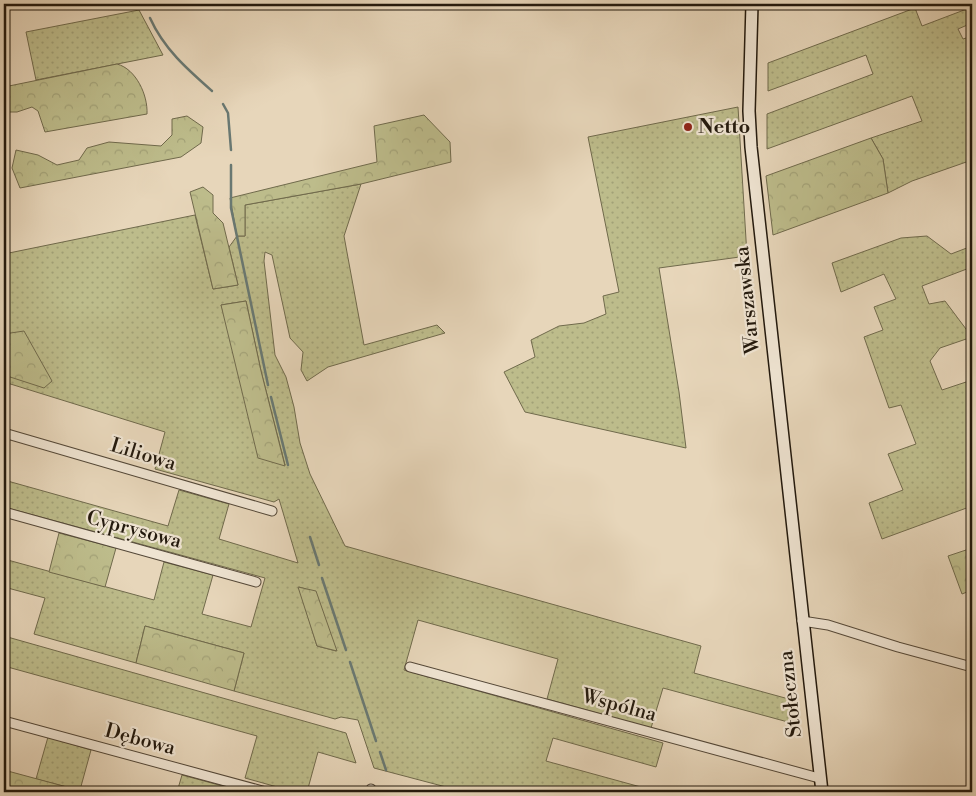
<svg xmlns="http://www.w3.org/2000/svg" width="976" height="796" font-family="'Libre Bodoni',serif">
<style>
.grass{fill:url(#grass-dots);stroke:#706a4c;fill-rule:evenodd}
.forest{fill:url(#forest-crowns);stroke:#706a4c}
.lines{fill:none;stroke-linecap:round;stroke-linejoin:round}
.stream{stroke:#697872;stroke-width:2.5}
.street-casing{stroke:#544838;stroke-width:11}
.secondary-casing{stroke:#23190d;stroke-width:14}
.street{stroke:#efe4d2;stroke-width:9}
.secondary{stroke:#efe4d2;stroke-width:11}
.poi-dot{fill:#8f2418;stroke:#efe4d2;stroke-width:2}
.labels{text-anchor:middle;dominant-baseline:central;stroke-width:4.5;stroke-linejoin:round;paint-order:stroke}
.poi-label{font-size:20px;font-weight:bold;fill:#23190d;stroke:#efe4d2;text-anchor:start}
.street-label{font-size:20px;fill:#23190d;stroke:#efe4d2}
</style>
<defs>
<pattern id="grass-dots" width="8" height="8" patternUnits="userSpaceOnUse" patternTransform="scale(1.25)"><rect width="8" height="8" fill="#bdbc8b"/><path d="M2 2h.1M6 6h.1" fill="none" stroke="#a2a177" stroke-width="1.8" stroke-linecap="round"/></pattern>
<pattern id="forest-crowns" width="20" height="18" patternUnits="userSpaceOnUse" patternTransform="scale(1.25)"><rect width="20" height="18" fill="#bdbc8b"/><path d="M2 6a3 3 0 1 1 6 0M12 15a3 3 0 1 1 6 0" fill="none" stroke="#a2a177"/></pattern>
</defs>
<rect width="100%" height="100%" fill="#e7d6ba"/>
<filter id="stains"><feTurbulence type="fractalNoise" baseFrequency=".004" numOctaves="4"/><feColorMatrix values="0 0 0 0 .2 0 0 0 0 .09 0 0 0 0 .02 0 0 0 .5 -.17"/></filter>
<radialGradient id="worn" r=".72"><stop offset=".6" stop-color="#630" stop-opacity="0"/><stop offset="1" stop-color="#630" stop-opacity=".3"/></radialGradient>
<g class="grass">
<polygon points="972,7 972,23 958,29 963,39 972,36 972,160 912,181 888,193 883,159 871,138 922,121 912,96 767,149 767,114 873,74 866,55 768,91 768,63 915,8 922,26"/>
<polygon points="139,10 163,55 36,80 26,32"/>
<polygon points="738,107 747,256 659,268 679,392 686,448 525,412 504,372 535,357 531,340 559,326 584,323 606,314 603,296 619,292 588,137"/>
<path d="M361 184 344 236 364 345 437 325 445 333 328 367 307 381 301 370 303 352 290 338 272 255 265 252 264 261 275 355 286 377 294 407 300 443 310 474 345 546 701 646 694 673 796 701 799 725 663 688 651 728 547 699 558 659 418 620 404 670 663 743 656 767 553 738 546 761 659 792H562L553 790V792H465L374 768 358 720 341 717 335 719 234 691 244 653 145 626 136 663 34 634 45 598 4 587V559L154 600 164 562 213 575 202 614 251 627 265 578 4 507V480L168 526 179 490 229 504 219 539 298 563 279 499 274 502 155 469 165 432 4 382V254L195 215 213 289 238 285 229 247 237 236H245V205ZM246 301 261 371 285 465 221 305ZM299 587 306 589 336 651 317 646Z"/>
<polygon points="927,236 951,254 972,246 972,267 922,286 929,304 945,301 972,337 940,348 930,361 942,390 972,380 972,506 882,539 869,503 903,490 888,454 916,444 901,405 889,408 864,337 883,330 874,307 896,299 884,274 841,292 832,263 901,238"/>
<polygon points="4,636 346,733 356,763 318,752 307,792 295,792 245,778 257,736 4,666"/>
<polygon points="48,737 91,750 80,790 86,792 78,792 78,790 36,779"/>
<polygon points="182,775 230,788 229,792 177,792"/>
</g>
<g class="forest">
<path d="M117 64C136 69 148 95 147 114L45 132 38 111 32 107 17 112H4V87Z"/>
<polygon points="424,115 450,142 451,162 361,184 245,205 245,236 237,236 230,198 377,162 374,126"/>
<polygon points="187,116 203,127 201,143 181,157 20,188 12,168 16,150 38,155 57,165 79,160 87,148 109,142 161,146 172,135 172,119"/>
<polygon points="871,138 883,159 888,193 773,235 766,176"/>
<polygon points="203,187 213,195 213,213 223,223 238,285 213,289 190,192"/>
<polygon points="246,301 261,371 285,466 258,458 221,305"/>
<polygon points="24,331 52,381 44,388 4,375 4,334"/>
<polygon points="59,533 116,548 105,587 49,572"/>
<polygon points="972,548 972,590 962,594 948,556"/>
<polygon points="298,587 316,591 337,651 317,646"/>
<polygon points="145,626 244,653 234,691 136,663"/>
<polygon points="4,770 78,790 78,792 4,792"/>
</g>
<g class="lines">
<g class="stream">
<path d="M150 18C164 49 187 69 212 91"/>
<polyline points="223,104 228,113 231,150"/>
<polyline points="231,165 231,208 268,385"/>
<polyline points="271,397 288,465"/>
<polyline points="310,537 319,565"/>
<polyline points="322,578 346,650"/>
<polyline points="350,662 376,741"/>
<polyline points="380,752 386,770"/>
</g>
<g class="street-casing">
<g id="street">
<polyline points="4,433 272,511"/>
<polyline points="4,512 256,582"/>
<polyline points="802,621 828,625 898,647 972,667"/>
<polyline points="410,667 819,778"/>
<polyline points="4,721 266,792"/>
<polyline points="371,789 372,792"/>
</g>
</g>
<g class="secondary-casing">
<polyline id="secondary" points="752,4 749,111 751,147 822,792"/>
</g>
<use href="#street" class="street"/>
<use href="#secondary" class="secondary"/>
</g>
<circle class="poi-dot" cx="688" cy="127" r="5"/>
<g class="labels">
<g class="poi-label">
<text x="698" y="127">Netto</text>
</g>
<g class="street-label">
<text transform="translate(748 300) rotate(-96)">Warszawska</text>
<text transform="translate(143 455) rotate(17)">Liliowa</text>
<text transform="translate(134 530) rotate(15)">Cyprysowa</text>
<text transform="translate(791 694) rotate(-96)">Stołeczna</text>
<text transform="translate(619 706) rotate(15)">Wspólna</text>
<text transform="translate(140 740) rotate(15)">Dębowa</text>
</g>
</g>
<rect width="976" height="796" fill="none" stroke="#e7d6ba" stroke-width="20"/>
<rect x="5" y="5" width="966" height="786" fill="none" stroke="#23190d" stroke-width="2.5"/>
<rect x="10" y="10" width="956" height="776" fill="none" stroke="#23190d"/>
<rect width="100%" height="100%" filter="url(#stains)"/>
<rect width="100%" height="100%" fill="url(#worn)"/>
</svg>
